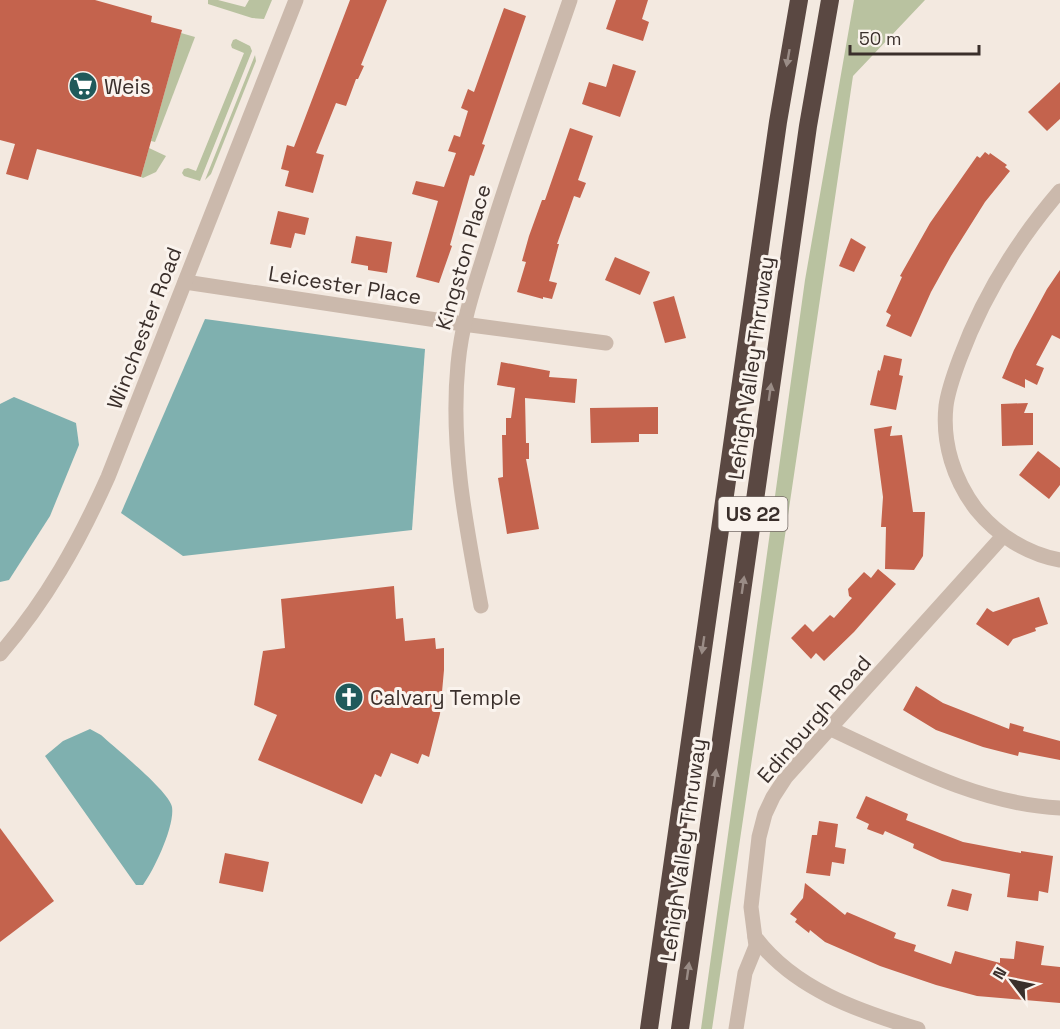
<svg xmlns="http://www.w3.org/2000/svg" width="1060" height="1029" font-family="'Space Grotesk',sans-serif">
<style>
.green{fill:#b9c2a0}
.water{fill:#7fb0af}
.building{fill:#c4634d}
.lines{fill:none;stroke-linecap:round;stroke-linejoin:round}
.minor{stroke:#cbb9ac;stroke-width:15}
.highway{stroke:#5a4842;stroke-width:18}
.oneway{fill:#9a8c86}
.labels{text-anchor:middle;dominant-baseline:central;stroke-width:6;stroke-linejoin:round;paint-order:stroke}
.shield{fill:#faf3ed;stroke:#746a65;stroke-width:1.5}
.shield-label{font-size:20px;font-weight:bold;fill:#3a2f2b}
.poi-label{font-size:21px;fill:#3a2f2b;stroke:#faf3ed;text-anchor:start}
.street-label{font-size:21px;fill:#3a2f2b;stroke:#faf3ed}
</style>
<rect width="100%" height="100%" fill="#f3e9e0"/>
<g class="green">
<polygon points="208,0 218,0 245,7 249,0 272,0 264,19 252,18 208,4"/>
<polygon points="854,0 925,0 853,76 712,1029 701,1029 805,280"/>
<polygon points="181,33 195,37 155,142 151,141"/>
<polygon points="236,39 250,46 252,51 200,181 184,176 182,173 184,169 188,168 196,171 244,53 232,48 231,45 233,40"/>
<polygon points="255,55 256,61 211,174 205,180"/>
<polygon points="149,148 166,156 156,172 143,178 141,177"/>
</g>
<g class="water">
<polygon points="205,319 425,349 412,530 183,556 121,513"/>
<polygon points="14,397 76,423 79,445 50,516 9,580 0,582 0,404"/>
<path d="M90 729 101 735C115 748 169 791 172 807 175 826 154 870 143 885H136L45 756 63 741Z"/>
</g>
<g class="building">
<polygon points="0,0 95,0 152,16 151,22 182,30 141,177 37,149 28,180 6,174 15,144 0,140"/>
<polygon points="350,0 387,0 361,65 364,66 358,79 356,79 346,106 336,103 316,153 324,155 313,193 285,186 289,171 281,169 287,145 294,147"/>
<polygon points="616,0 648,0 642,19 649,22 643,41 606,29"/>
<polygon points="504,8 526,16 482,144 485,145 474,176 470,175 450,245 452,246 439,283 416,277 438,201 412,194 416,181 444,187 456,153 448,151 454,135 460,137 468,111 461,108 468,89 474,92"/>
<polygon points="613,64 636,71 620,117 582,104 589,82 606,87"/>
<polygon points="1060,82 1060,119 1047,131 1028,112"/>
<polygon points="570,128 593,136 578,180 586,183 580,198 574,196 557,244 559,244 549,281 557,283 552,299 543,297 543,299 517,292 526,262 522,261 529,236 542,200 545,200"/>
<polygon points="985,152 989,155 990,153 1007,165 1005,167 1010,171 985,202 951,256 931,292 911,337 886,326 891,315 886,312 902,277 900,276 930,223 977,156 980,158"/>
<polygon points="278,211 309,218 305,235 295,233 291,248 270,244"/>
<polygon points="356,236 392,242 387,273 368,270 368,266 351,263"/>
<polygon points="851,238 866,247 854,272 839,266"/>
<polygon points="615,257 650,272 640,295 605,280"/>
<polygon points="1060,270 1060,339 1052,335 1036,365 1044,368 1037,385 1025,379 1025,388 1002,378 1014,350 1047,289"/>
<polygon points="674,296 686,338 665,343 653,302"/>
<polygon points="884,355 902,359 899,375 903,376 896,410 870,405 878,370 880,371"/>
<polygon points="501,362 550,371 549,377 577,379 575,403 525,398 526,443 529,443 529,459 526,459 539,529 507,534 498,478 503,477 502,435 506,435 506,418 511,418 515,388 497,385"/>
<polygon points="1028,403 1024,413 1033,413 1033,445 1002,446 1001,404"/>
<polygon points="658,407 658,434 639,434 639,442 591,443 590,408"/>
<polygon points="892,426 890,436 902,435 913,512 925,512 923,556 914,570 885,569 886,527 881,527 883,497 874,429"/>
<polygon points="1038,451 1060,468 1060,485 1049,499 1019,475"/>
<polygon points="878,569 896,584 854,632 824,661 816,653 811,659 791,638 805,624 813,632 830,615 834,618 852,598 849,596 848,589 864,572 871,578"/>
<polygon points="394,586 396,619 403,618 405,641 435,638 436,649 444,648 444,670 440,714 429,757 422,754 418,764 391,753 381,777 375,774 362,804 258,760 277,715 254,705 263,651 285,648 281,599"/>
<polygon points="1039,597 1048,624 1035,628 1036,631 1013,639 1008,646 976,624 987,608 993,612"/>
<polygon points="916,686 943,703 1009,729 1010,723 1024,727 1023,731 1060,741 1060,760 1019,752 1018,756 983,747 936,730 903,710"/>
<polygon points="866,796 908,814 906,820 963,842 1021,853 1021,851 1053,856 1048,893 1039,891 1038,901 1007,897 1010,874 942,861 913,848 914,844 885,831 883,835 867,829 869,824 856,818"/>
<polygon points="819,821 838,824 835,847 846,849 844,864 832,862 830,876 806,873 812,835 817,835"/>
<polygon points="0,828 54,901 0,942"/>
<polygon points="225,853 269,862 263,892 219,883"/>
<polygon points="805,883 845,915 847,912 896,933 894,938 916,945 914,951 951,964 955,951 1000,963 1000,958 1014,959 1016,941 1044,946 1041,965 1060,967 1060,1003 977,996 936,985 880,966 825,942 810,930 809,933 795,922 797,919 790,914 803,898"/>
<polygon points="952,889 972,894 968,911 947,906"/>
</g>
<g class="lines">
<g class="minor">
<path d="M1060 191C1017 241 983 296 960 358 954 374 948 390 946 406 942 443 954 480 976 509 997 535 1027 554 1060 560"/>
<polyline points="185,282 463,324 606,343"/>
<path d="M481 606C466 526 450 446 458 364 462 319 477 279 490 236 514 157 543 79 570 0"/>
<path d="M0 654C46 601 79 542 108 477L296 0"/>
<path d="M831 729C904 763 978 804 1060 808"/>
<path d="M755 937C794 989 858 1011 918 1029"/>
<polyline points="736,1029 745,973 756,946 751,907 759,837 765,814 773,797 786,777 1003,536"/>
</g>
<g class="highway">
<polyline points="649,1029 778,122 799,0"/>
<polyline points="680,1029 808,126 830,0"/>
</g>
</g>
<defs><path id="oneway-solid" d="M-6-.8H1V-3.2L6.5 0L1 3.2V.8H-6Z" transform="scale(1.5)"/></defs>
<g class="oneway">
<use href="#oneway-solid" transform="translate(788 58) rotate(100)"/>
<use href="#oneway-solid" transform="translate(770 392) rotate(-82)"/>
<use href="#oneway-solid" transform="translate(743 585) rotate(-82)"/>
<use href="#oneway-solid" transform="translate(703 645) rotate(98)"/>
<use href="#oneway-solid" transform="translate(715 778) rotate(-82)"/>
<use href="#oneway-solid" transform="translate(688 971) rotate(-82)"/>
</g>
<defs>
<g id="supermarket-disc" transform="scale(1.5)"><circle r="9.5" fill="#205a5b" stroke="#faf3ed"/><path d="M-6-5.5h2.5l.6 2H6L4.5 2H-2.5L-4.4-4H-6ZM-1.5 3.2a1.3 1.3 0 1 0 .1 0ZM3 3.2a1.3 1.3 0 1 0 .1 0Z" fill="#fff"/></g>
<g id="church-disc" transform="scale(1.5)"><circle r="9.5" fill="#205a5b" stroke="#faf3ed"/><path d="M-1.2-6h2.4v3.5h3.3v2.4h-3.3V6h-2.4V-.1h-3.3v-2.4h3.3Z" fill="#fff"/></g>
</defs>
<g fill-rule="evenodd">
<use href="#supermarket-disc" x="83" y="86"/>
<use href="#church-disc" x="349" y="697"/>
</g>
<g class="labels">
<rect class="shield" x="718.5" y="497" width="69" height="34" rx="4.5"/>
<g class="shield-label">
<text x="753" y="514">US 22</text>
</g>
<g class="poi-label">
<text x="104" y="86">Weis</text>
<text x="370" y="697">Calvary Temple</text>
</g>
<g class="street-label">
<text transform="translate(463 257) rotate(-74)">Kingston Place</text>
<text transform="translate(345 285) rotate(9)">Leicester Place</text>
<text transform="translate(144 328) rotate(-69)">Winchester Road</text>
<text transform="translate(751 368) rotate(-82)">Lehigh Valley Thruway</text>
<text transform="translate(814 719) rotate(-49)">Edinburgh Road</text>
<text transform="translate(683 850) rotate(-82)">Lehigh Valley Thruway</text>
</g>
</g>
<g transform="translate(1012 981) rotate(302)" stroke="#faf3ed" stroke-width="4.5" paint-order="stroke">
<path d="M0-4.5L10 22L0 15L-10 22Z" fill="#3a2f2b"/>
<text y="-9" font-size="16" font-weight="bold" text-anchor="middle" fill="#3a2f2b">N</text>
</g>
<path d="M850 45v9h129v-9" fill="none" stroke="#3a2f2b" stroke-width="3"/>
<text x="859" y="45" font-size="18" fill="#3a2f2b" stroke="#faf3ed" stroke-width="4.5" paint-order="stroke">50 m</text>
</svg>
